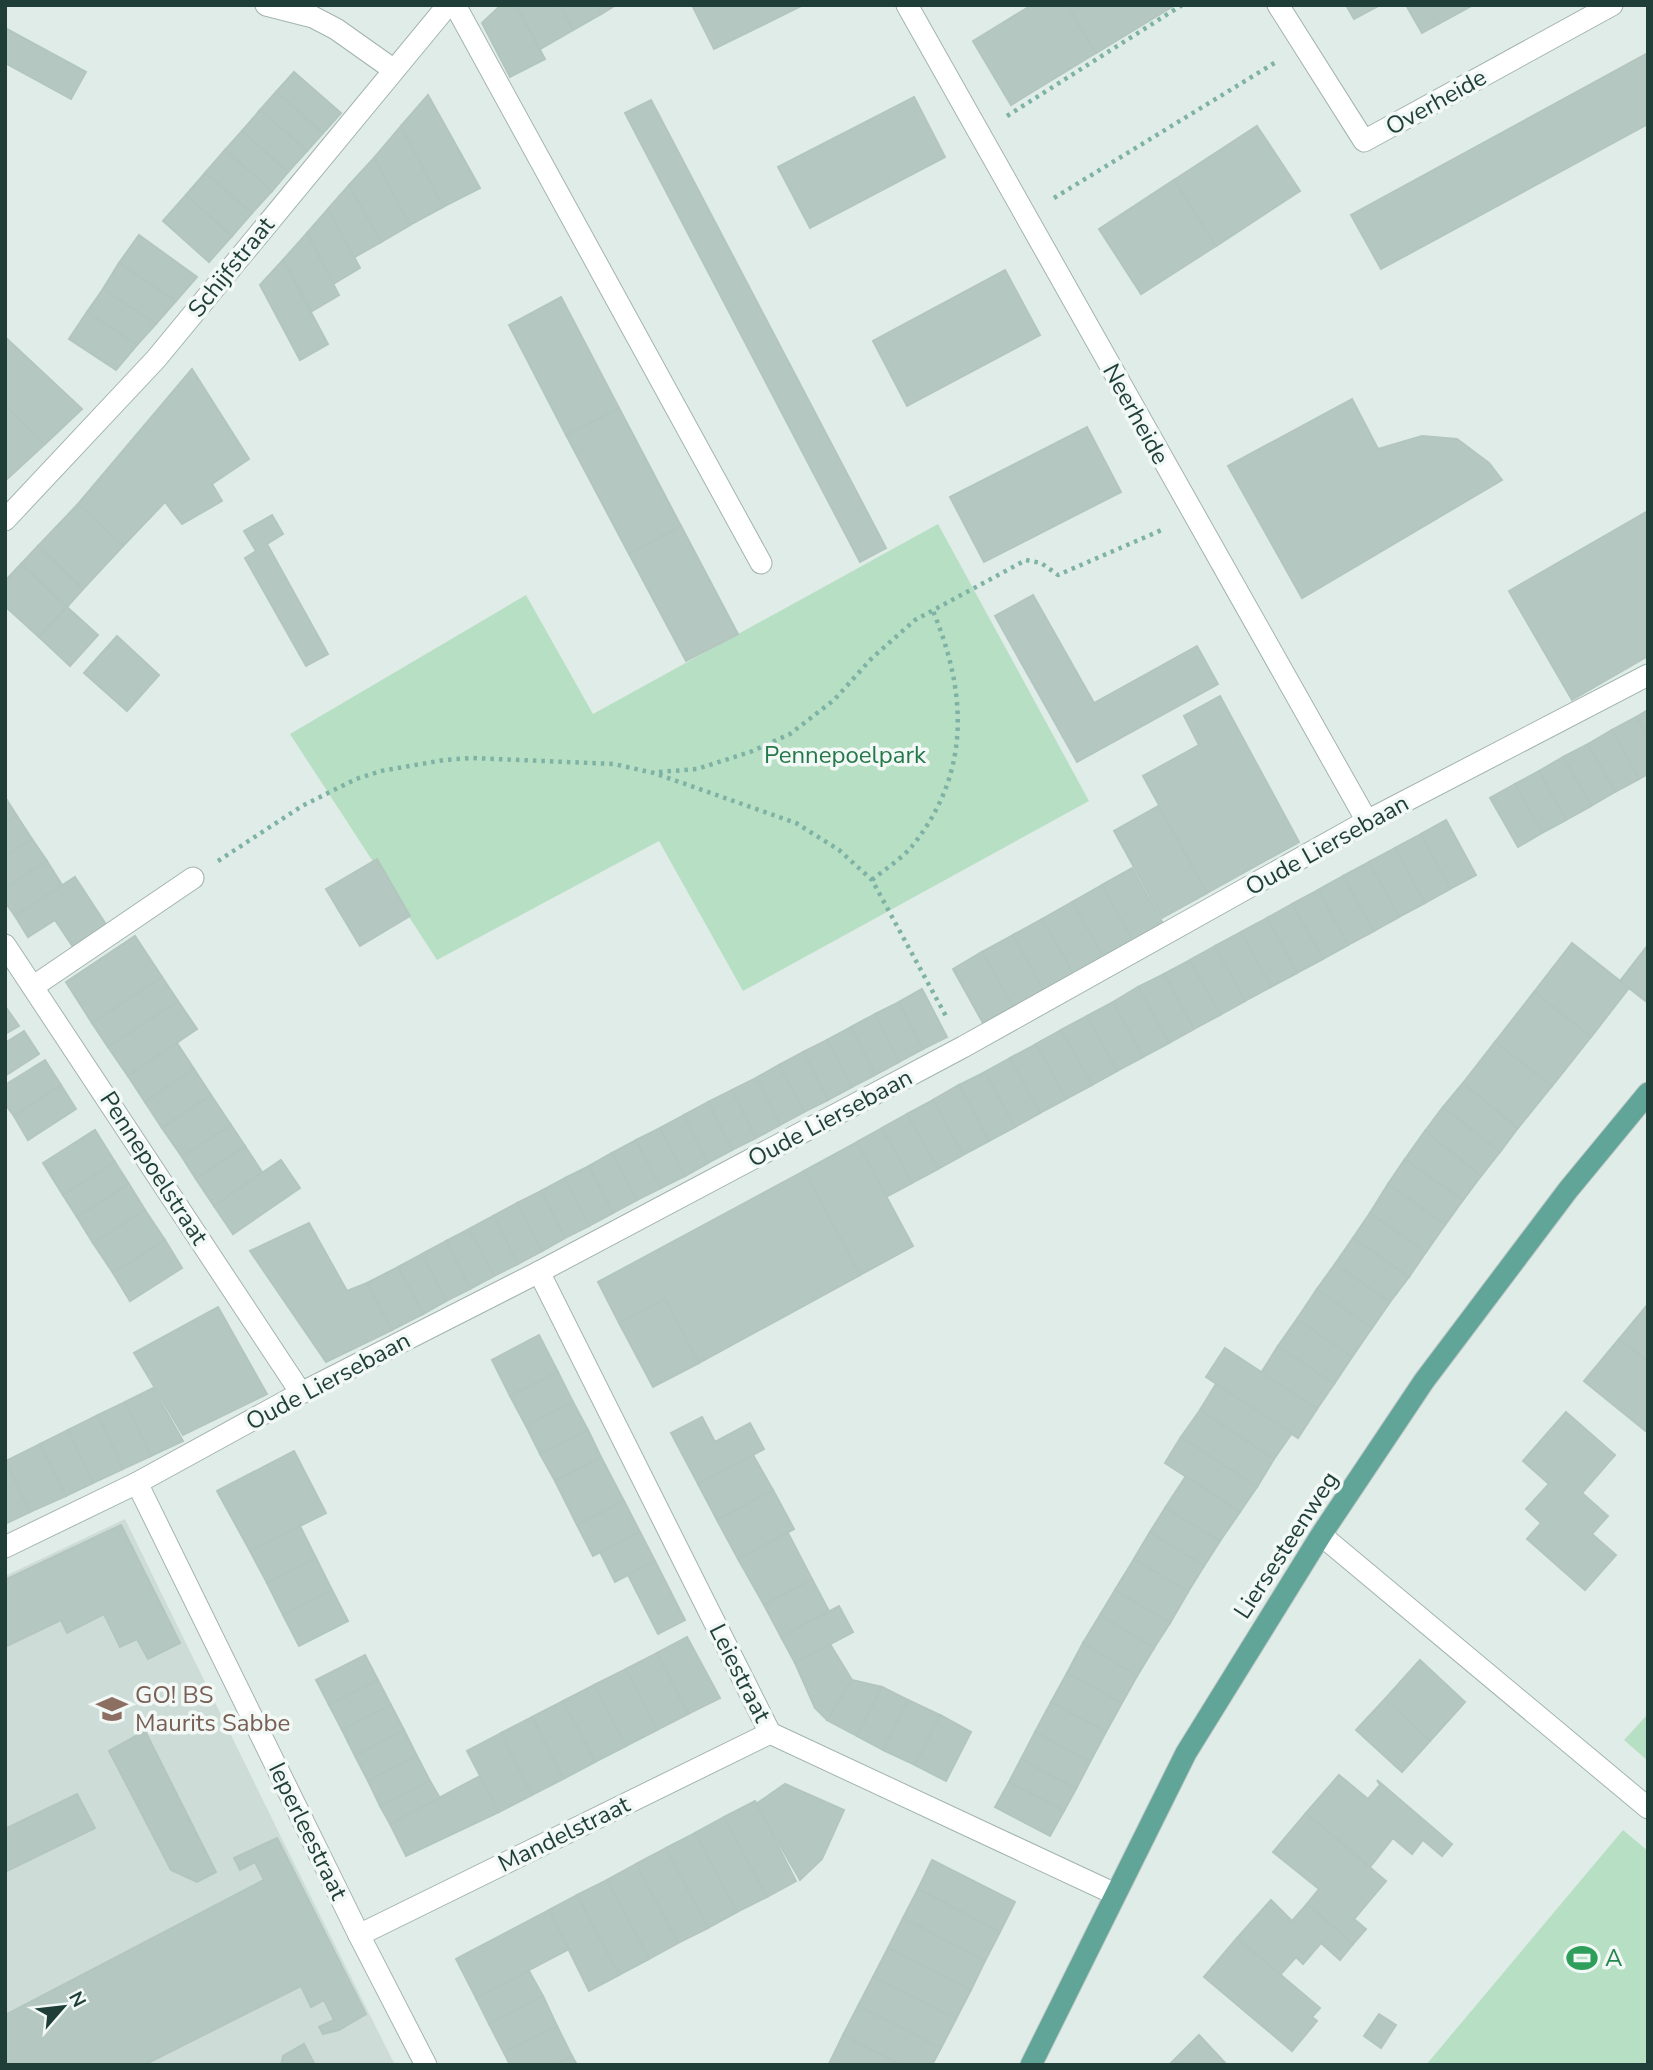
<svg xmlns="http://www.w3.org/2000/svg" width="1653" height="2070" font-family="'Nunito Sans',sans-serif">
<style>
.built{fill:#cedcd7}
.green{fill:#b7dfc4}
.building{fill:#b5c7c1;stroke:#b2c6bf;stroke-width:2}
.lines{fill:none;stroke-linecap:round;stroke-linejoin:round}
.minor-casing{stroke:#a2b4af;stroke-width:23}
.major-casing{stroke:#c0c9c7;stroke-width:23}
.path{stroke:#7eb2a5;stroke-width:4.5;stroke-dasharray:3.5 5;stroke-linecap:butt}
.minor{stroke:#fff;stroke-width:21}
.major{stroke:#61a598;stroke-width:21}
.labels{text-anchor:middle;dominant-baseline:central;stroke-width:7;stroke-linejoin:round;paint-order:stroke}
.street-label{font-size:24px;fill:#1f3e38;stroke:#f1f8f5}
.park-label{font-size:24px;fill:#26784b;stroke:#f1f8f5}
.education-label{font-size:24px;fill:#785e54;stroke:#f1f8f5;text-anchor:start}
.leisure-label{font-size:24px;fill:#27864d;stroke:#f1f8f5;text-anchor:start}
</style>
<rect width="100%" height="100%" fill="#e0ece7"/>
<polygon class="built" points="125,1519 283,1841 395,2065 5,2065 5,1576"/>
<g class="green">
<polygon points="938,524 1089,801 743,991 659,841 437,960 290,734 526,595 593,714"/>
<polygon points="1648,1714 1648,1761 1624,1740"/>
<polygon points="1623,1830 1648,1851 1648,2065 1426,2065"/>
</g>
<g class="building">
<polygon points="501,5 516,5 545,59 510,77 482,23"/>
<polygon points="516,5 560,5 573,30 540,49"/>
<polygon points="560,5 596,5 601,14 573,30"/>
<polygon points="596,5 616,5 601,14"/>
<polygon points="692,5 803,5 714,49"/>
<polygon points="1032,5 1067,5 1096,53 1011,105 973,41"/>
<polygon points="1067,5 1175,5 1096,53"/>
<polygon points="1346,5 1380,5 1354,19"/>
<polygon points="1406,5 1473,5 1422,33"/>
<polygon points="5,28 86,72 71,99 5,63"/>
<polygon points="1648,53 1648,124 1381,269 1351,215"/>
<polygon points="294,72 341,113 323,133 276,92"/>
<polygon points="276,92 323,133 307,151 260,110"/>
<polygon points="428,95 480,188 443,207 401,126"/>
<polygon points="914,97 945,157 810,228 778,167"/>
<polygon points="651,100 886,548 860,562 625,113"/>
<polygon points="260,110 307,151 288,172 242,131"/>
<polygon points="401,126 443,207 410,225 374,158"/>
<polygon points="1257,126 1300,191 1216,246 1174,180"/>
<polygon points="242,131 288,172 272,191 225,150"/>
<polygon points="225,150 272,191 252,213 205,173"/>
<polygon points="374,158 410,225 381,242 349,185"/>
<polygon points="205,173 252,213 232,236 186,195"/>
<polygon points="1174,180 1216,246 1141,294 1099,229"/>
<polygon points="349,185 381,242 353,258 328,209"/>
<polygon points="186,195 232,236 209,262 163,221"/>
<polygon points="328,209 360,268 333,284 307,233"/>
<polygon points="307,233 339,295 312,311 283,260"/>
<polygon points="139,235 197,277 176,301 119,263"/>
<polygon points="283,260 328,344 300,360 260,285"/>
<polygon points="119,263 176,301 156,324 103,289"/>
<polygon points="1005,270 1040,335 907,406 873,341"/>
<polygon points="103,289 156,324 137,345 87,312"/>
<polygon points="561,297 619,408 566,435 509,325"/>
<polygon points="87,312 137,345 116,370 69,339"/>
<polygon points="5,337 82,409 45,444 5,405"/>
<polygon points="192,369 249,459 212,484 222,501 182,524 165,502 123,546 78,504"/>
<polygon points="1352,399 1378,449 1422,436 1457,439 1489,463 1502,480 1302,598 1228,466"/>
<polygon points="5,405 45,444 5,481"/>
<polygon points="619,408 681,526 629,554 566,435"/>
<polygon points="1087,427 1121,492 984,562 950,497"/>
<polygon points="78,504 123,546 83,589 38,546"/>
<polygon points="1648,511 1648,656 1572,700 1509,591"/>
<polygon points="272,515 283,534 267,544 328,654 306,666 245,558 256,551 244,531"/>
<polygon points="681,526 738,634 686,661 629,554"/>
<polygon points="38,546 83,589 67,607 21,564"/>
<polygon points="21,564 67,607 39,637 5,606 5,581"/>
<polygon points="1033,595 1094,703 1197,646 1218,684 1077,762 995,616"/>
<polygon points="67,607 98,635 70,666 39,637"/>
<polygon points="117,636 159,675 127,711 84,673"/>
<polygon points="1220,696 1299,842 1207,893 1143,776 1199,745 1184,716"/>
<polygon points="1648,710 1648,737 1636,717"/>
<polygon points="1636,717 1648,737 1648,774 1639,779 1612,730"/>
<polygon points="1612,730 1639,779 1615,792 1588,744"/>
<polygon points="1588,744 1615,792 1591,806 1563,757"/>
<polygon points="1563,757 1591,806 1566,820 1539,771"/>
<polygon points="1539,771 1566,820 1542,833 1515,784"/>
<polygon points="1515,784 1542,833 1518,847 1490,798"/>
<polygon points="5,797 17,816 5,823"/>
<polygon points="1158,806 1207,893 1162,918 1114,831"/>
<polygon points="17,816 32,839 5,856 5,823"/>
<polygon points="1446,820 1476,875 1450,889 1421,834"/>
<polygon points="1421,834 1450,889 1425,903 1395,848"/>
<polygon points="32,839 47,861 5,888 5,856"/>
<polygon points="1395,848 1425,903 1399,917 1369,862"/>
<polygon points="377,859 410,916 360,946 326,889"/>
<polygon points="47,861 62,885 15,916 5,902 5,888"/>
<polygon points="1369,862 1399,917 1374,931 1343,876"/>
<polygon points="1132,868 1162,922 1132,940 1102,885"/>
<polygon points="1343,876 1374,931 1348,945 1318,890"/>
<polygon points="75,877 107,926 73,947 55,920 28,937 15,916"/>
<polygon points="1102,885 1132,940 1103,956 1072,902"/>
<polygon points="1318,890 1348,945 1323,959 1292,904"/>
<polygon points="1072,902 1103,956 1073,973 1042,919"/>
<polygon points="1292,904 1323,959 1297,973 1267,918"/>
<polygon points="1267,918 1297,973 1271,987 1241,932"/>
<polygon points="1042,919 1073,973 1043,990 1013,935"/>
<polygon points="1241,932 1271,987 1245,1001 1215,946"/>
<polygon points="1013,935 1043,990 1013,1007 982,952"/>
<polygon points="135,936 162,977 92,1023 66,982"/>
<polygon points="1572,943 1629,988 1591,1037 1534,992"/>
<polygon points="1648,945 1648,1003 1620,981"/>
<polygon points="1215,946 1245,1001 1220,1015 1190,960"/>
<polygon points="982,952 1013,1007 983,1023 953,969"/>
<polygon points="1190,960 1220,1015 1194,1029 1164,974"/>
<polygon points="1164,974 1194,1029 1169,1043 1138,987"/>
<polygon points="162,977 178,1001 108,1047 92,1023"/>
<polygon points="1138,987 1169,1043 1143,1057 1113,1002"/>
<polygon points="922,989 947,1037 923,1049 899,1002"/>
<polygon points="1534,992 1591,1037 1552,1086 1495,1042"/>
<polygon points="178,1001 197,1029 128,1076 108,1047"/>
<polygon points="899,1002 923,1049 899,1062 875,1014"/>
<polygon points="1113,1002 1143,1057 1117,1071 1087,1016"/>
<polygon points="5,1006 19,1026 5,1034"/>
<polygon points="875,1014 899,1062 875,1075 851,1027"/>
<polygon points="1087,1016 1117,1071 1092,1085 1061,1030"/>
<polygon points="851,1027 875,1075 852,1087 827,1040"/>
<polygon points="1061,1030 1092,1085 1066,1099 1036,1044"/>
<polygon points="24,1031 39,1054 5,1076 5,1043"/>
<polygon points="827,1040 852,1087 828,1100 803,1052"/>
<polygon points="1495,1042 1552,1086 1518,1128 1463,1083"/>
<polygon points="177,1043 194,1069 145,1102 128,1076"/>
<polygon points="1036,1044 1066,1099 1040,1113 1010,1058"/>
<polygon points="803,1052 828,1100 804,1112 779,1065"/>
<polygon points="1010,1058 1040,1113 1015,1127 985,1072"/>
<polygon points="45,1060 61,1085 14,1116 5,1104 5,1085"/>
<polygon points="779,1065 804,1112 780,1125 756,1078"/>
<polygon points="194,1069 211,1095 162,1128 145,1102"/>
<polygon points="985,1072 1015,1127 989,1141 959,1085"/>
<polygon points="756,1078 780,1125 756,1138 732,1090"/>
<polygon points="1463,1083 1518,1128 1500,1152 1443,1107"/>
<polygon points="61,1085 76,1109 28,1140 14,1116"/>
<polygon points="959,1085 989,1141 963,1155 933,1100"/>
<polygon points="732,1090 756,1138 732,1150 708,1102"/>
<polygon points="211,1095 231,1125 182,1157 162,1128"/>
<polygon points="933,1100 963,1155 938,1169 907,1114"/>
<polygon points="708,1102 732,1150 708,1163 684,1115"/>
<polygon points="1443,1107 1500,1152 1481,1176 1425,1131"/>
<polygon points="907,1114 938,1169 912,1183 882,1128"/>
<polygon points="684,1115 708,1163 685,1176 660,1128"/>
<polygon points="231,1125 245,1146 196,1179 182,1157"/>
<polygon points="660,1128 685,1176 661,1188 636,1140"/>
<polygon points="882,1128 912,1183 886,1197 857,1142"/>
<polygon points="95,1130 115,1162 63,1195 43,1163"/>
<polygon points="1425,1131 1481,1176 1463,1200 1405,1159"/>
<polygon points="636,1140 661,1188 637,1200 612,1153"/>
<polygon points="857,1142 913,1246 860,1275 804,1171"/>
<polygon points="245,1146 262,1172 214,1206 196,1179"/>
<polygon points="612,1153 637,1200 613,1213 589,1166"/>
<polygon points="1405,1159 1463,1200 1445,1225 1388,1184"/>
<polygon points="281,1160 300,1188 233,1234 214,1206"/>
<polygon points="115,1162 129,1184 77,1217 63,1195"/>
<polygon points="589,1166 613,1213 589,1226 565,1178"/>
<polygon points="804,1171 860,1275 699,1363 665,1299 619,1323 598,1282"/>
<polygon points="565,1178 589,1226 565,1238 541,1191"/>
<polygon points="129,1184 145,1210 93,1243 77,1217"/>
<polygon points="1388,1184 1445,1225 1426,1252 1370,1213"/>
<polygon points="541,1191 565,1238 542,1251 517,1203"/>
<polygon points="517,1203 542,1251 518,1264 493,1216"/>
<polygon points="145,1210 165,1240 113,1273 93,1243"/>
<polygon points="1370,1213 1426,1252 1409,1277 1353,1238"/>
<polygon points="493,1216 518,1264 494,1276 469,1229"/>
<polygon points="309,1223 347,1291 367,1283 392,1330 326,1362 250,1251"/>
<polygon points="469,1229 494,1276 470,1289 446,1241"/>
<polygon points="1353,1238 1409,1277 1390,1302 1335,1264"/>
<polygon points="165,1240 182,1268 130,1301 113,1273"/>
<polygon points="446,1241 470,1289 446,1301 422,1254"/>
<polygon points="422,1254 446,1301 423,1314 398,1267"/>
<polygon points="1335,1264 1390,1302 1372,1328 1317,1289"/>
<polygon points="398,1267 423,1314 392,1330 367,1283"/>
<polygon points="1317,1289 1372,1328 1352,1357 1297,1319"/>
<polygon points="665,1299 699,1363 653,1387 619,1323"/>
<polygon points="1648,1304 1648,1362 1619,1339"/>
<polygon points="218,1307 267,1394 183,1435 134,1353"/>
<polygon points="1297,1319 1352,1357 1334,1384 1278,1346"/>
<polygon points="539,1335 558,1372 510,1396 492,1360"/>
<polygon points="1619,1339 1648,1362 1648,1433 1584,1381"/>
<polygon points="1278,1346 1334,1384 1317,1409 1261,1373"/>
<polygon points="1225,1348 1317,1409 1298,1438 1206,1377"/>
<polygon points="558,1372 573,1402 526,1426 510,1396"/>
<polygon points="1216,1384 1292,1433 1274,1459 1200,1410"/>
<polygon points="153,1388 183,1441 151,1456 125,1402"/>
<polygon points="125,1402 151,1456 123,1469 98,1415"/>
<polygon points="573,1402 588,1430 540,1454 526,1426"/>
<polygon points="1200,1410 1274,1459 1257,1487 1181,1437"/>
<polygon points="1566,1412 1615,1455 1582,1493 1608,1516 1592,1534 1616,1555 1585,1590 1527,1539 1541,1523 1526,1509 1549,1484 1523,1461"/>
<polygon points="98,1415 123,1469 93,1483 68,1430"/>
<polygon points="702,1417 715,1442 750,1423 764,1449 698,1484 671,1433"/>
<polygon points="68,1430 93,1483 66,1496 40,1444"/>
<polygon points="588,1430 601,1457 555,1481 540,1454"/>
<polygon points="1181,1437 1257,1487 1240,1512 1165,1463"/>
<polygon points="40,1444 66,1496 30,1512 6,1461"/>
<polygon points="294,1451 326,1513 250,1551 217,1491"/>
<polygon points="753,1455 773,1490 717,1520 698,1484"/>
<polygon points="601,1457 624,1501 577,1525 555,1481"/>
<polygon points="6,1461 30,1512 5,1524 5,1462"/>
<polygon points="1186,1476 1240,1512 1220,1541 1165,1508"/>
<polygon points="773,1490 794,1529 738,1559 717,1520"/>
<polygon points="624,1501 640,1532 593,1556 577,1525"/>
<polygon points="1165,1508 1220,1541 1204,1566 1150,1532"/>
<polygon points="121,1525 180,1643 148,1659 137,1639 120,1647 104,1614 67,1633 61,1620 5,1647 5,1580"/>
<polygon points="300,1526 316,1558 267,1583 250,1551"/>
<polygon points="640,1532 655,1561 615,1582 600,1552"/>
<polygon points="1150,1532 1204,1566 1188,1592 1134,1559"/>
<polygon points="788,1533 812,1579 764,1605 738,1559"/>
<polygon points="316,1558 332,1590 283,1615 267,1583"/>
<polygon points="1134,1559 1188,1592 1170,1623 1115,1590"/>
<polygon points="655,1561 685,1620 658,1634 628,1575"/>
<polygon points="812,1579 829,1611 781,1637 764,1605"/>
<polygon points="332,1590 348,1621 299,1646 283,1615"/>
<polygon points="1115,1590 1170,1623 1154,1648 1100,1615"/>
<polygon points="839,1606 853,1632 795,1663 781,1637"/>
<polygon points="1100,1615 1154,1648 1137,1676 1083,1643"/>
<polygon points="687,1637 720,1698 688,1714 657,1653"/>
<polygon points="1083,1643 1137,1676 1122,1703 1067,1673"/>
<polygon points="830,1644 852,1680 827,1720 815,1708 795,1663"/>
<polygon points="657,1653 688,1714 657,1730 626,1669"/>
<polygon points="365,1655 378,1680 329,1705 316,1680"/>
<polygon points="1420,1660 1465,1702 1430,1741 1385,1699"/>
<polygon points="626,1669 657,1730 626,1746 594,1685"/>
<polygon points="1067,1673 1122,1703 1106,1732 1051,1702"/>
<polygon points="378,1680 391,1705 342,1730 329,1705"/>
<polygon points="852,1680 882,1687 857,1736 827,1720"/>
<polygon points="594,1685 626,1746 595,1762 563,1701"/>
<polygon points="882,1687 908,1700 883,1750 857,1736"/>
<polygon points="1385,1699 1430,1741 1402,1772 1356,1730"/>
<polygon points="908,1700 940,1715 915,1765 883,1750"/>
<polygon points="563,1701 595,1762 563,1779 532,1717"/>
<polygon points="1051,1702 1106,1732 1090,1762 1035,1732"/>
<polygon points="391,1705 404,1730 355,1756 342,1730"/>
<polygon points="940,1715 971,1732 946,1781 915,1765"/>
<polygon points="532,1717 563,1779 532,1795 501,1733"/>
<polygon points="404,1730 417,1756 368,1781 355,1756"/>
<polygon points="145,1731 216,1872 197,1882 171,1870 109,1751"/>
<polygon points="1035,1732 1090,1762 1076,1789 1021,1759"/>
<polygon points="501,1733 532,1795 499,1812 467,1751"/>
<polygon points="417,1756 430,1781 380,1806 368,1781"/>
<polygon points="1021,1759 1076,1789 1064,1811 1009,1782"/>
<polygon points="1339,1775 1368,1799 1380,1785 1377,1780 1452,1844 1442,1856 1423,1840 1412,1854 1393,1838 1370,1867 1306,1813"/>
<polygon points="480,1776 499,1812 406,1856 390,1824"/>
<polygon points="430,1781 440,1798 390,1824 380,1806"/>
<polygon points="1009,1782 1064,1811 1050,1836 995,1807"/>
<polygon points="785,1784 844,1810 822,1859 800,1880 756,1804"/>
<polygon points="77,1794 95,1828 5,1872 5,1829"/>
<polygon points="755,1801 796,1881 767,1897 724,1817"/>
<polygon points="1306,1813 1386,1881 1354,1919 1366,1929 1353,1944 1307,1904 1319,1889 1273,1852"/>
<polygon points="724,1817 767,1897 737,1912 695,1833"/>
<polygon points="695,1833 737,1912 708,1928 666,1848"/>
<polygon points="277,1838 366,2014 339,2030 323,2034 319,2027 334,2020 324,2000 311,2007 301,1986 144,2065 5,2065 5,2015 264,1880 255,1862 240,1870 234,1858"/>
<polygon points="666,1848 708,1928 678,1943 636,1864"/>
<polygon points="932,1860 1015,1902 1000,1932 918,1889"/>
<polygon points="636,1864 678,1943 649,1959 607,1880"/>
<polygon points="607,1880 649,1959 619,1975 577,1895"/>
<polygon points="918,1889 1000,1932 985,1961 903,1918"/>
<polygon points="577,1895 619,1975 589,1991 549,1910"/>
<polygon points="1271,1900 1292,1921 1307,1904 1353,1944 1340,1960 1321,1943 1303,1964 1296,1957 1280,1975 1237,1938"/>
<polygon points="549,1910 569,1949 476,1998 456,1959"/>
<polygon points="903,1918 985,1961 971,1990 888,1948"/>
<polygon points="1237,1938 1320,2008 1312,2017 1317,2021 1292,2051 1204,1977"/>
<polygon points="888,1948 971,1990 956,2019 873,1977"/>
<polygon points="529,1971 543,1996 489,2024 476,1998"/>
<polygon points="873,1977 956,2019 941,2048 858,2006"/>
<polygon points="543,1996 557,2026 504,2053 489,2024"/>
<polygon points="858,2006 941,2048 932,2065 901,2065 843,2035"/>
<polygon points="1379,2014 1396,2025 1381,2048 1364,2036"/>
<polygon points="557,2026 572,2056 554,2065 510,2065 504,2053"/>
<polygon points="843,2035 901,2065 829,2064"/>
<polygon points="1199,2035 1227,2065 1169,2065"/>
<polygon points="304,2044 315,2065 281,2065 283,2056"/>
<polygon points="572,2056 577,2065 554,2065"/>
</g>
<g class="lines">
<g class="minor-casing">
<g id="minor">
<polyline points="266,5 313,17 336,29 394,70"/>
<polyline points="455,5 761,563"/>
<polyline points="907,5 1367,821"/>
<polyline points="1278,5 1364,141 1612,5"/>
<polyline points="5,520 156,359 448,5"/>
<polyline points="5,945 301,1393"/>
<polyline points="34,986 193,878"/>
<polyline points="539,1272 770,1733 1115,1894"/>
<polyline points="137,1483 359,1935 426,2065"/>
<polyline points="1321,1535 1648,1808"/>
<polyline points="5,1547 137,1483 301,1393 539,1272 963,1047 1367,821 1648,675"/>
<polyline points="359,1935 770,1733"/>
</g>
</g>
<g class="major-casing">
<polyline id="major" points="1031,2065 1186,1753 1321,1535 1424,1381 1568,1190 1648,1093"/>
</g>
<g class="path">
<polyline points="1007,116 1182,5"/>
<polyline points="1054,198 1276,62"/>
<polyline points="659,772 697,769 750,752 790,734 834,700 872,658 915,620 1026,560 1041,563 1058,575 1164,529"/>
<polyline points="218,861 302,806 356,779 381,771 444,760 472,758 614,764 654,773 796,823 839,850 872,880 947,1018"/>
<path d="M872 880C885 869 903 858 913 845 971 772 967 693 933 611"/>
</g>
<use href="#minor" class="minor"/>
<use href="#major" class="major"/>
</g>
<defs>
<g id="school-bare" transform="scale(2.415)"><path d="M0-5L7-2L0 1L-7-2ZM-4 1L0 2.5L4 1V4Q0 6-4 4Z" fill="#8d6e63" stroke="#f1f8f5" stroke-width="2.5" paint-order="stroke"/></g>
<g id="stadium-bare" transform="scale(2.415)"><path d="M0-5a6.5 5 0 1 0 0 10a6.5 5 0 1 0 0-10ZM-3.5-1.8h7v3.6h-7Z" fill="#2e9e5b" stroke="#f1f8f5" stroke-width="2.5" paint-order="stroke"/></g>
</defs>
<g fill-rule="evenodd">
<use href="#school-bare" x="112" y="1709"/>
<use href="#stadium-bare" x="1582" y="1958"/>
</g>
<g class="labels">
<g class="street-label">
<text transform="translate(1436 102) rotate(-29)">Overheide</text>
<text transform="translate(231 267) rotate(-51)">Schijfstraat</text>
<text transform="translate(1136 414) rotate(61)">Neerheide</text>
<text transform="translate(1327 845) rotate(-29)">Oude Liersebaan</text>
<text transform="translate(830 1118) rotate(-28)">Oude Liersebaan</text>
<text transform="translate(154 1168) rotate(57)">Pennepoelstraat</text>
<text transform="translate(328 1381) rotate(-28)">Oude Liersebaan</text>
<text transform="translate(1286 1545) rotate(-57)">Liersesteenweg</text>
<text transform="translate(740 1673) rotate(63)">Leiestraat</text>
<text transform="translate(308 1831) rotate(64)">Ieperleestraat</text>
<text transform="translate(564 1834) rotate(-26)">Mandelstraat</text>
</g>
<g class="park-label">
<text x="845" y="755">Pennepoelpark</text>
</g>
<g class="education-label">
<text x="135" y="1695">GO! BS<tspan x="135" dy="28">Maurits Sabbe</tspan></text>
</g>
<g class="leisure-label">
<text x="1605" y="1958">A</text>
</g>
</g>
<rect width="1653" height="2070" fill="none" stroke="#1f3e38" stroke-width="14"/>
<g transform="translate(63 2007) rotate(62)" stroke="#f1f8f5" stroke-width="5" paint-order="stroke">
<path d="M0-5L12 26L0 18L-12 26Z" fill="#1f3e38"/>
<text y="-10" font-size="19" font-weight="bold" text-anchor="middle" fill="#1f3e38">N</text>
</g>
</svg>
